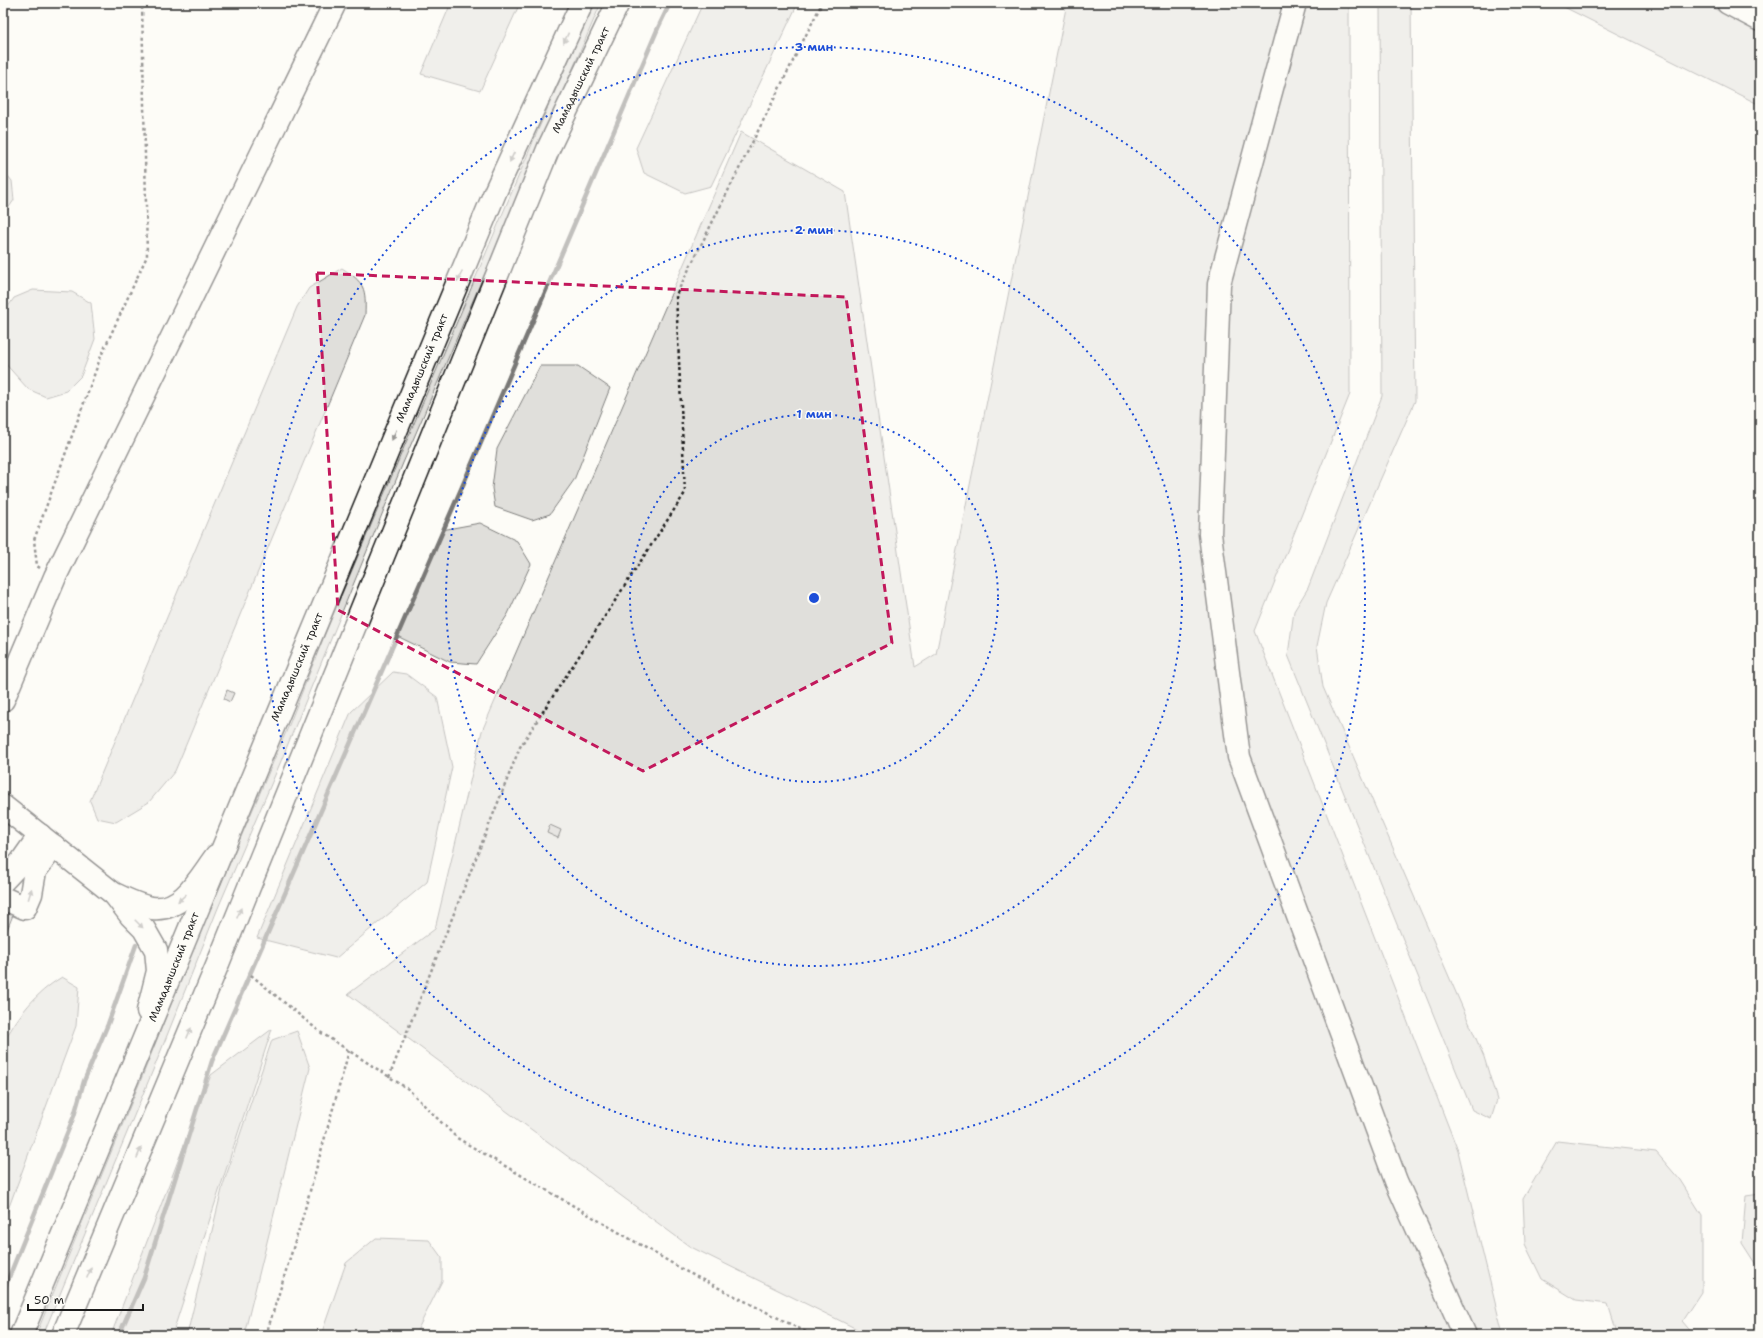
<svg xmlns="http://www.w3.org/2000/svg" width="1763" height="1338" font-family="'Shantell Sans',sans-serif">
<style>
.green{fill:#e0dfdb;stroke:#7e7e7c}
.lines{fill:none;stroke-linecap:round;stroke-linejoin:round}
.stream{stroke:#797876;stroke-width:4.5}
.building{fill:#cccbc8;stroke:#1c1c1c}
.minor-casing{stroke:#1c1c1c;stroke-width:25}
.major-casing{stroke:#1c1c1c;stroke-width:25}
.path{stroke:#1c1c1c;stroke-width:2.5;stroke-dasharray:3 3;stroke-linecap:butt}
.minor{stroke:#fdfcf7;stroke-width:22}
.major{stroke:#fdfcf7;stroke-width:22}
.oneway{fill:#989794}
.marked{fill:none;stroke:#c2185b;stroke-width:3;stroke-dasharray:8 5;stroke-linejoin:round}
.ring{fill:none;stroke:#1d4ed8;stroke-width:2;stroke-dasharray:2 4}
.labels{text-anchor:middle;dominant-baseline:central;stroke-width:3;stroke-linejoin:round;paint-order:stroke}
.street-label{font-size:11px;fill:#1c1c1c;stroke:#fdfcf7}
.centre{fill:#1d4ed8;stroke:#fdfcf7;stroke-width:2}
.ring-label{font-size:12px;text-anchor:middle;font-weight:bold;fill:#1d4ed8;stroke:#fdfcf7;stroke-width:3;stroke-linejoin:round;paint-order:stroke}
</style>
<rect width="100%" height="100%" fill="#fdfcf7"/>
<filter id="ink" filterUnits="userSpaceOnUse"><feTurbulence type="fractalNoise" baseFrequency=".025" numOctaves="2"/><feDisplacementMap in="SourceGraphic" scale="8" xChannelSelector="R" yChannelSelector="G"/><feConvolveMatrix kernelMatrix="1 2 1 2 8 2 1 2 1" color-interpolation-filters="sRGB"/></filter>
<g filter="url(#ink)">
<g class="green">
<polygon points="451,3 520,3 480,91 421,74"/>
<polygon points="594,3 601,3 403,463 281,761 218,908 158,1058 43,1335 36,1335 144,1072 190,956 289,725 325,634 538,130"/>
<polygon points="703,3 798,3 711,186 685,193 644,173 636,148"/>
<polygon points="1067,3 1349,3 1350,394 1255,631 1458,1151 1503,1335 869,1335 689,1246 348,994 435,929 482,731 741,132 845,192 915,667 936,654"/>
<polygon points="1380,3 1411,3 1415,401 1326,603 1317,646 1323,687 1484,1057 1497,1100 1491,1119 1472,1110 1288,655 1294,611 1308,588 1382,396"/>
<polygon points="1556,3 1703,3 1760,32 1760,105"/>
<polygon points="3,170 12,181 14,200 3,216"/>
<path d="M342 268C365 283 366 288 365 315L175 771 149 802 116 822 97 818 90 801 297 307 309 288Z"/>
<polygon points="33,290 72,292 91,303 95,339 81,376 66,391 46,397 28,389 3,361 3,314 14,298"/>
<polygon points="540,366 578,366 610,388 574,480 550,514 532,520 495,507 492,488 497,449"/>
<polygon points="480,523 517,541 531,564 508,614 476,664 450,662 397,636 442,530"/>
<polygon points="393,672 406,674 437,697 452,767 427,882 336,958 257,938 351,712"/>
<path d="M62 977 79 987 76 1026 3 1223V1043C19 1015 34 994 62 977Z"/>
<polygon points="272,1029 172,1335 111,1335 211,1075"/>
<polygon points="297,1031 310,1068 244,1335 187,1335 223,1185 272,1040"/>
<polygon points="1557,1141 1656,1152 1680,1180 1702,1215 1702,1292 1683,1321 1695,1335 1615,1335 1617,1333 1608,1304 1576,1300 1542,1279 1525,1244 1523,1199"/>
<polygon points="1760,1194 1760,1271 1742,1243 1746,1196"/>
<polygon points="376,1238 429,1240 442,1258 442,1281 415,1335 321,1335 346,1263"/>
</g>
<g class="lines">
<g class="stream">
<polyline points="3,1292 74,1116 84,1081 108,1024 136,945"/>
<polyline points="119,1335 144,1278 212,1061 462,487 658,28 670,3"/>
</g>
</g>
<g class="building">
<polygon points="227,690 234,693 230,702 224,699"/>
<polygon points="550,825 561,830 558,838 547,833"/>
<polygon points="3,905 15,910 5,935 3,935"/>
</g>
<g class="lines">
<g class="minor-casing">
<g id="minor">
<polyline points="1295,3 1219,284 1210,534 1239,757 1396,1181 1465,1335"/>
<polyline points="1728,3 1760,20"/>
<polyline points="3,700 55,577 335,3"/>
<path d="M3 806 114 894C126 899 139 906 152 908 183 912 200 877 216 856"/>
<polyline points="3,881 21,862 40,835"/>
<polyline points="115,895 131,916 144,929 156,950 158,971 148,1011"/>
<polyline points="3,898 25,908 31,894 35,871 54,846"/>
</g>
</g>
<g class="major-casing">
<g id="major">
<polyline points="21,1335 496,190 582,3"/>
<polyline points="63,1335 219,961 549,147 618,3"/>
</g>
</g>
<g class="path">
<polyline points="40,568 37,566 34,540 101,356 147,256 142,3"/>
<polyline points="251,975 320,1032 408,1089 457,1138 687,1272 812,1335"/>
<polyline points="389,1077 520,747 685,493 676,295 822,3"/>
<polyline points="266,1335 303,1216 349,1051"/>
</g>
<use href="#minor" class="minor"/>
<use href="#major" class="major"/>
</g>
<defs><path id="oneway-solid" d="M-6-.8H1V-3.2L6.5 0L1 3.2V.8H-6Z"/></defs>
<g class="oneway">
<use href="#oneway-solid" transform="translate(566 38) rotate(115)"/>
<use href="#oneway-solid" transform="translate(512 157) rotate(115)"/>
<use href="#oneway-solid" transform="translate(460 276) rotate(113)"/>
<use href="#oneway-solid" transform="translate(394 435) rotate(113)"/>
<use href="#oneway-solid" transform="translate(30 894) rotate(-73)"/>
<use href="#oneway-solid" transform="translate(182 898) rotate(138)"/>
<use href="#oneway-solid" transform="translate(239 913) rotate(-68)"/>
<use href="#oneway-solid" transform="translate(139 924) rotate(45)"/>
<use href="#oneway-solid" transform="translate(189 1033) rotate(-67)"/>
<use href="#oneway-solid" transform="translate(139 1153) rotate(-67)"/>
<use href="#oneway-solid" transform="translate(89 1273) rotate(-67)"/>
</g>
</g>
<path d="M0 0H1763V1338H0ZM317 273 846 297 892 643 643 771 338 610Z" fill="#fdfcf7" fill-opacity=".55" fill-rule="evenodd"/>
<path class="marked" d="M317 273 846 297 892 643 643 771 338 610Z"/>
<g class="ring">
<circle cx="814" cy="598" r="184"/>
<circle cx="814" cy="598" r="368"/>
<circle cx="814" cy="598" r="551"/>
</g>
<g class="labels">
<g class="street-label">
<text transform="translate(581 80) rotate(-64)">Мамадышский тракт</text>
<text transform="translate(422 368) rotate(-67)">Мамадышский тракт</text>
<text transform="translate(297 667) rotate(-67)">Мамадышский тракт</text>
<text transform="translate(174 967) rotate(-68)">Мамадышский тракт</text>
</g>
</g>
<circle cx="814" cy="598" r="6" class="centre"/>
<g class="ring-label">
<text x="814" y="51">3 мин</text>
<text x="814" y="234">2 мин</text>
<text x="814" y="418">1 мин</text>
</g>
<rect width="1763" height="1338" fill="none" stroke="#fdfcf7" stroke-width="16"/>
<rect x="8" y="8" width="1747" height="1322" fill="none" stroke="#1c1c1c" stroke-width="1.5" filter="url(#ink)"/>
<path d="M28 1304v6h115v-6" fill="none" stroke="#1c1c1c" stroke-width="2"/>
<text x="34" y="1304" font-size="12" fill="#1c1c1c" stroke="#fdfcf7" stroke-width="3" paint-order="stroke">50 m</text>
</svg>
